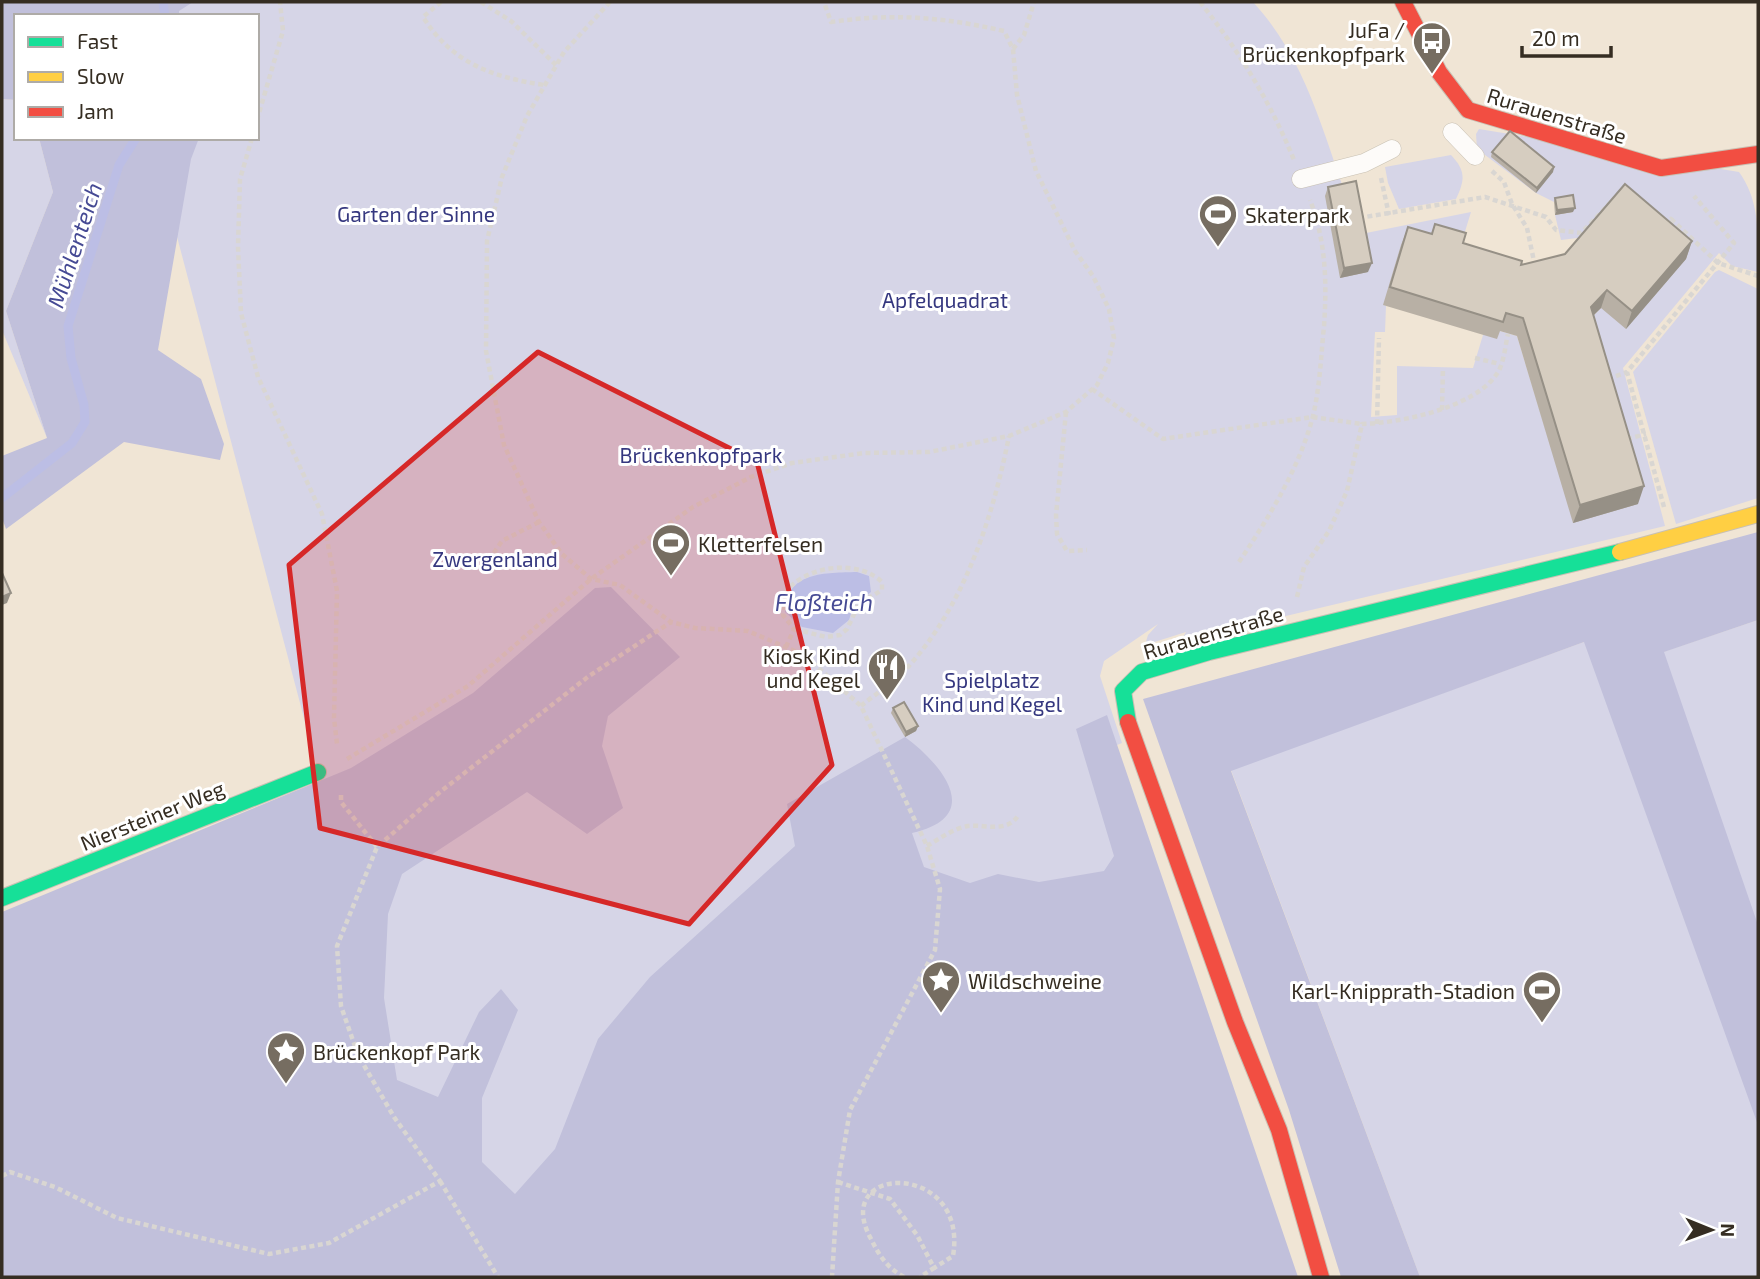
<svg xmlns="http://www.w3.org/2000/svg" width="1760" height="1279" font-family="'Exo 2',sans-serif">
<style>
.green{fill:#d6d5e7}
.forest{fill:#c1c0db}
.water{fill:#bcbee5}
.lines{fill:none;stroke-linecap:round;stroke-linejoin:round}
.stream{stroke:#bcbee5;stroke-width:9}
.lane-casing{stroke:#c8c0b3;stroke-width:19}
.fast-casing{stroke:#c8c0b3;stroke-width:18}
.slow-casing{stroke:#c8c0b3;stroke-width:18}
.jam-casing{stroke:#c8c0b3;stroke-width:18}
.path{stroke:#d9d6d2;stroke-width:4.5;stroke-dasharray:5 3.5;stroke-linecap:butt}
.lane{stroke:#fdfbf9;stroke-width:18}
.fast{stroke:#16e098;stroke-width:16}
.slow{stroke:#ffcf43;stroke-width:16}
.jam{stroke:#f24e42;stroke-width:16}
.wall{fill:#b8b0a5}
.shaded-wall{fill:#969086}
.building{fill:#d6cdc0;stroke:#969086;stroke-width:2}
.marked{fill:#d62828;fill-opacity:0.2;stroke:#d62828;stroke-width:5;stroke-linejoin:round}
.labels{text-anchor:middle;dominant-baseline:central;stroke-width:6;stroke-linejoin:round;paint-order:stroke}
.poi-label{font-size:21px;fill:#352d22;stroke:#fff;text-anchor:start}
.street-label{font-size:21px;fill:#352d22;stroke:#fff}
.park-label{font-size:21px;fill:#35377f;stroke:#fff}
.water-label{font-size:23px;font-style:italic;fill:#464a94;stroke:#fff}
</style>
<rect width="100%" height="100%" fill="#f0e5d5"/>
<g class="green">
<path d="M128 2H1253C1314 68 1327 155 1361 234L1471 212 1459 251 1384 305 1386 306 1385 332H1375L1371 417 1397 415V366L1473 368 1483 335 1500 331 1517 336 1574 523 1584 325 1601 308 1583 243 1577 238 1561 240 1555 215 1573 212 1572 200 1554 202 1536 193 1477 149 1476 134 1479 129 1739 172C1760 201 1758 233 1758 272L1732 266 1719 253 1623 368 1665 526 1181 641 1186 632 1145 645 1148 635 1158 624 1104 661 1100 676 1122 743 1107 749 1286 1277H2L329 813 151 138H257V16H130Z"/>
<polygon points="2,99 16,100 16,138 39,138 53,192 6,311 47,438 2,330"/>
<path d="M1451 155C1466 171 1465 180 1456 199L1399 209 1388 183 1385 167Z"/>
<polygon points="1719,270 1758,289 1758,498 1676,524 1633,372 1715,272"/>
<polygon points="1758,620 1758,1277 1420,1277 1231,770 1584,642 1663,652"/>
</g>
<g class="forest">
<polygon points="2,2 193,2 179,11 179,16 16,16 16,100 2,99"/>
<polygon points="39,138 199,138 191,159 158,350 201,379 224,444 220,460 124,442 6,529 2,518 2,456 47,438 6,311 53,192"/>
<polygon points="1758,532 1758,620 1664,652 1758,925 1758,1125 1584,642 1231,771 1420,1277 1341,1277 1289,1110 1143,699"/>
<path d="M611 587 680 657 608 716 602 746 623 808 587 834 527 792 402 874 388 914 384 998 397 1080 438 1097 479 1012 501 989 518 1010 482 1098V1162L515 1194 555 1149 598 1039 650 977 795 846 787 804 905 737C943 765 985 817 912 833L924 867 970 883 998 874 1039 882 1104 871 1114 856 1076 729 1107 715 1298 1277H2V912L351 768 473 693 595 588Z"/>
</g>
<path class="water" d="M857 572 869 576 871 592 854 604 849 620 833 633 802 627 785 612C786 571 826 573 857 572Z"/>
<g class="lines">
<g class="stream">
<polyline points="163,2 165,16"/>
<polyline points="2,498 72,443 85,422 84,405 71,358 68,326 119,165 136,138"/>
</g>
<g class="lane-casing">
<g id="lane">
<polyline points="1452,132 1475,156"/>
<polyline points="1301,179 1364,163 1392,149"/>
</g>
</g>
<g class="fast-casing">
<g id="fast">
<polyline points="1128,722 1123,691 1142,672 1209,652 1620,552"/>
<polyline points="2,898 318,772"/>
</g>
</g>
<g class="slow-casing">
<polyline id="slow" points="1620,552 1758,514"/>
</g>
<g class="jam-casing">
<g id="jam">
<polyline points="1403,2 1439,72 1468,110 1661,168 1758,154"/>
<polyline points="1128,722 1235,1022 1279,1130 1321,1277"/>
</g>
</g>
<g class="path">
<path d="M441 2 423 17C452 63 492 77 544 85"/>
<polyline points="481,2 511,21 556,65"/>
<polyline points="610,2 564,52 527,116 502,177 487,241 486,351 504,445 539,522 562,554 591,579 620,585 671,622 695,628 748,631 804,655 861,706 927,846 940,889 935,950 850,1110 838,1182 832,1277"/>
<path d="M1200 2C1239 51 1270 101 1294 160"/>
<polyline points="1013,49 1024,35 1034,2"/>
<polyline points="257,120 283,31 280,2"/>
<polyline points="252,138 240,179 238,247 241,313 258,377 322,514 337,591 334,718 337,744"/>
<polyline points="1492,171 1504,182 1512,204 1527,228 1535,266"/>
<polyline points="1381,178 1389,215"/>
<polyline points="1359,218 1485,197 1546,217 1556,230 1581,233 1619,194"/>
<polyline points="1666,226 1671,219 1718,263 1758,276"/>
<polyline points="1475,358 1500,364"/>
<polyline points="1608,379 1627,372"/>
<polyline points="1092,389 1163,439 1312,417 1362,424"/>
<polyline points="1442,410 1443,368"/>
<polyline points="1066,412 1056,515 1057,534 1067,551 1087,550"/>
<polyline points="1377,424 1379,338"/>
<polyline points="1627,439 1646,434"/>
<polyline points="1664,507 1627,372 1734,243 1694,196"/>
<polyline points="489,560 502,541 539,522"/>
<path d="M1239 562C1269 517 1299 469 1313 416 1320 386 1321 356 1324 326 1327 283 1326 241 1310 200"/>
<path d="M1297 597 1304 567 1329 531 1347 491 1362 424C1400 423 1473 408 1496 375 1504 365 1505 346 1508 334"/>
<path d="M786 647 794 629 783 615 785 593C804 566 857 558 882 582V590L859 604 847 629 840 635 826 637 794 629"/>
<path d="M861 706C875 694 894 683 906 669 964 607 993 517 1009 436"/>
<path d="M347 759 468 686 591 579 693 507 751 477 792 463 864 453 929 452 1009 436 1066 412 1097 385 1108 363 1114 338 1109 309 1093 276 1075 251 1036 171 1017 95 1013 49 1004 31C943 17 893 13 831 22L824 2"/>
<polyline points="341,795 341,802 377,847"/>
<path d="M927 846C939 839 954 828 968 826 986 824 1008 834 1019 814"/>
<polyline points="2,1176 10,1172 55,1187 117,1218 269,1254 329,1243 440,1181 394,1117 358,1055 341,1006 337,946 377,847 440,792 589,676 671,622"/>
<polyline points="440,1181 498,1277"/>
<polyline points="838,1182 890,1199 917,1235 934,1268 920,1277"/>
<path d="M904 1277C886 1267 879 1255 870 1237 831 1163 969 1161 953 1256L934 1268"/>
</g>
<use href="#lane" class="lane"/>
<use href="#fast" class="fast"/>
<use href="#slow" class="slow"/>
<use href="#jam" class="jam"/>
</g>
<g class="wall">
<polygon points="1492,152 1554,167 1553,172 1536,193 1491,157"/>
<polygon points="1328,187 1368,272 1340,278 1325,196"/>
<polygon points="1555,198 1573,212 1555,215 1554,202"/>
<polygon points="1435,224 1463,243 1521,265 1692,241 1686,259 1626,329 1601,308 1593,315 1638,504 1573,523 1517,336 1500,331 1497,339 1383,305 1401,245 1408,227 1431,234"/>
<polygon points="893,708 918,726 916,731 905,737 891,713"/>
</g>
<g class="shaded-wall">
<polygon points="1554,167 1553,172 1536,193 1537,188"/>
<polygon points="1575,208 1573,212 1555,215 1557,210"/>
<polygon points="1692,241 1686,259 1626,329 1632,311"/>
<polygon points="1372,263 1368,272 1340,278 1344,268"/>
<polygon points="1607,290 1601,308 1584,325 1591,307"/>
<polygon points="1644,486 1638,504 1573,523 1580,505"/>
<polygon points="11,593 7,603 2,605 2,597"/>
<polygon points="918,726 916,731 905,737 906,732"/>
</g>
<g class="building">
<polygon points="1510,131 1554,167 1537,188 1492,152"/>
<polygon points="1356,181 1372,263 1344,268 1328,187"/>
<polygon points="1625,184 1692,241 1632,311 1607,290 1591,307 1644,486 1580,505 1523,318 1506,313 1503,322 1390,287 1408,227 1432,234 1435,224 1466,233 1463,243 1522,261 1521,265 1565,254"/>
<polygon points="1573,195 1575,208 1557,210 1555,198"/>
<polygon points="2,573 11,593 2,597"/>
<polygon points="904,702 918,726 906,732 893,708"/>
</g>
<path class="marked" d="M538 352 757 462 832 765 689 924 320 828 289 565Z"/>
<defs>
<g id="bus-pin" transform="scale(2.0125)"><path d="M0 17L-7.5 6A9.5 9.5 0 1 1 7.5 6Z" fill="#766d61" stroke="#fff"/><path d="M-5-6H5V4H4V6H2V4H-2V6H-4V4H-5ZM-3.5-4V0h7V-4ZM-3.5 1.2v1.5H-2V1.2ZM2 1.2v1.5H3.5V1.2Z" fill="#fff"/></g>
<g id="stadium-pin" transform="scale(2.0125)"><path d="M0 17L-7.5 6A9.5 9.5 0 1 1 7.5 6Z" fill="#766d61" stroke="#fff"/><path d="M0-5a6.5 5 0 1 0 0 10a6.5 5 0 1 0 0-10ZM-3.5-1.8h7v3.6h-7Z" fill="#fff"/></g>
<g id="restaurant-pin" transform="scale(2.0125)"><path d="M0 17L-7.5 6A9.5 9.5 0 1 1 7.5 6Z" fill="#766d61" stroke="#fff"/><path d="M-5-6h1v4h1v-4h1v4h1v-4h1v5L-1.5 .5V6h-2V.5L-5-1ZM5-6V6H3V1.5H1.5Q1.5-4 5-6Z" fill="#fff"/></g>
<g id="sight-pin" transform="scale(2.0125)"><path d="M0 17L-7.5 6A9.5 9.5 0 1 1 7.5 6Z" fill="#766d61" stroke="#fff"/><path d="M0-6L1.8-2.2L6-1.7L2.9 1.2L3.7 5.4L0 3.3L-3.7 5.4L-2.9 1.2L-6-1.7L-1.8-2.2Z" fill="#fff"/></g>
</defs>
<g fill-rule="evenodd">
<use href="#bus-pin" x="1432" y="41"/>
<use href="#stadium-pin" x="1218" y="214"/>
<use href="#stadium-pin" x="671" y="543"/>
<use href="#restaurant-pin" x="887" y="667"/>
<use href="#sight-pin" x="941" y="980"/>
<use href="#stadium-pin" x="1542" y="990"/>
<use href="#sight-pin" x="286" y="1051"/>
</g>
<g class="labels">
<g class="poi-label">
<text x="1405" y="29" text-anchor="end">JuFa /<tspan x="1405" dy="24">Brückenkopfpark</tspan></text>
<text x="1245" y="214">Skaterpark</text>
<text x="698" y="543">Kletterfelsen</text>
<text x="860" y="655" text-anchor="end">Kiosk Kind<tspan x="860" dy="24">und Kegel</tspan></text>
<text x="968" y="980">Wildschweine</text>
<text x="1515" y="990" text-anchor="end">Karl-Knipprath-Stadion</text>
<text x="313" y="1051">Brückenkopf Park</text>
</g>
<g class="street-label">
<text transform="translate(1557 115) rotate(17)">Rurauenstraße</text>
<text transform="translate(1213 632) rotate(-16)">Rurauenstraße</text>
<text transform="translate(152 815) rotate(-22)">Niersteiner Weg</text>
</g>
<g class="park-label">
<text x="416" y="213">Garten der Sinne</text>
<text x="945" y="299">Apfelquadrat</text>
<text x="701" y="454">Brückenkopfpark</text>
<text x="495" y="558">Zwergenland</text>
<text x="992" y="679">Spielplatz<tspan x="992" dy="24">Kind und Kegel</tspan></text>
</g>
<g class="water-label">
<text transform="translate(74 245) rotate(-72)">Mühlenteich</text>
<text x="824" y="602">Floßteich</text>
</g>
</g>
<rect width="1760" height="1279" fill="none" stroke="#352d22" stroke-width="7"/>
<rect x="14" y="14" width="245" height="126" fill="#ffffff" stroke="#aeaba7" stroke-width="2"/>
<rect x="28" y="37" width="35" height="10" fill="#16e098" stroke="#aeaba7" stroke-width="2"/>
<text x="77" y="49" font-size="21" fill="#352d22">Fast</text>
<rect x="28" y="72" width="35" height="10" fill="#ffcf43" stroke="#aeaba7" stroke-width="2"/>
<text x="77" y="84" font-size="21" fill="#352d22">Slow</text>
<rect x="28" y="107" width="35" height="10" fill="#f24e42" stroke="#aeaba7" stroke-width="2"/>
<text x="77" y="119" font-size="21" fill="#352d22">Jam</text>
<g transform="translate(1711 1230) rotate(91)" stroke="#ffffff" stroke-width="5" paint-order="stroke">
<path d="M0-5L12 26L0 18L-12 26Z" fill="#352d22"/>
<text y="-10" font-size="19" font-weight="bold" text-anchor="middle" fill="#352d22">N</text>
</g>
<path d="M1522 46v10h89v-10" fill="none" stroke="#352d22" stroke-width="3.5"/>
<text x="1532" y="46" font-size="21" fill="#352d22" stroke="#ffffff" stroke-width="5" paint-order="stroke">20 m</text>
</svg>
